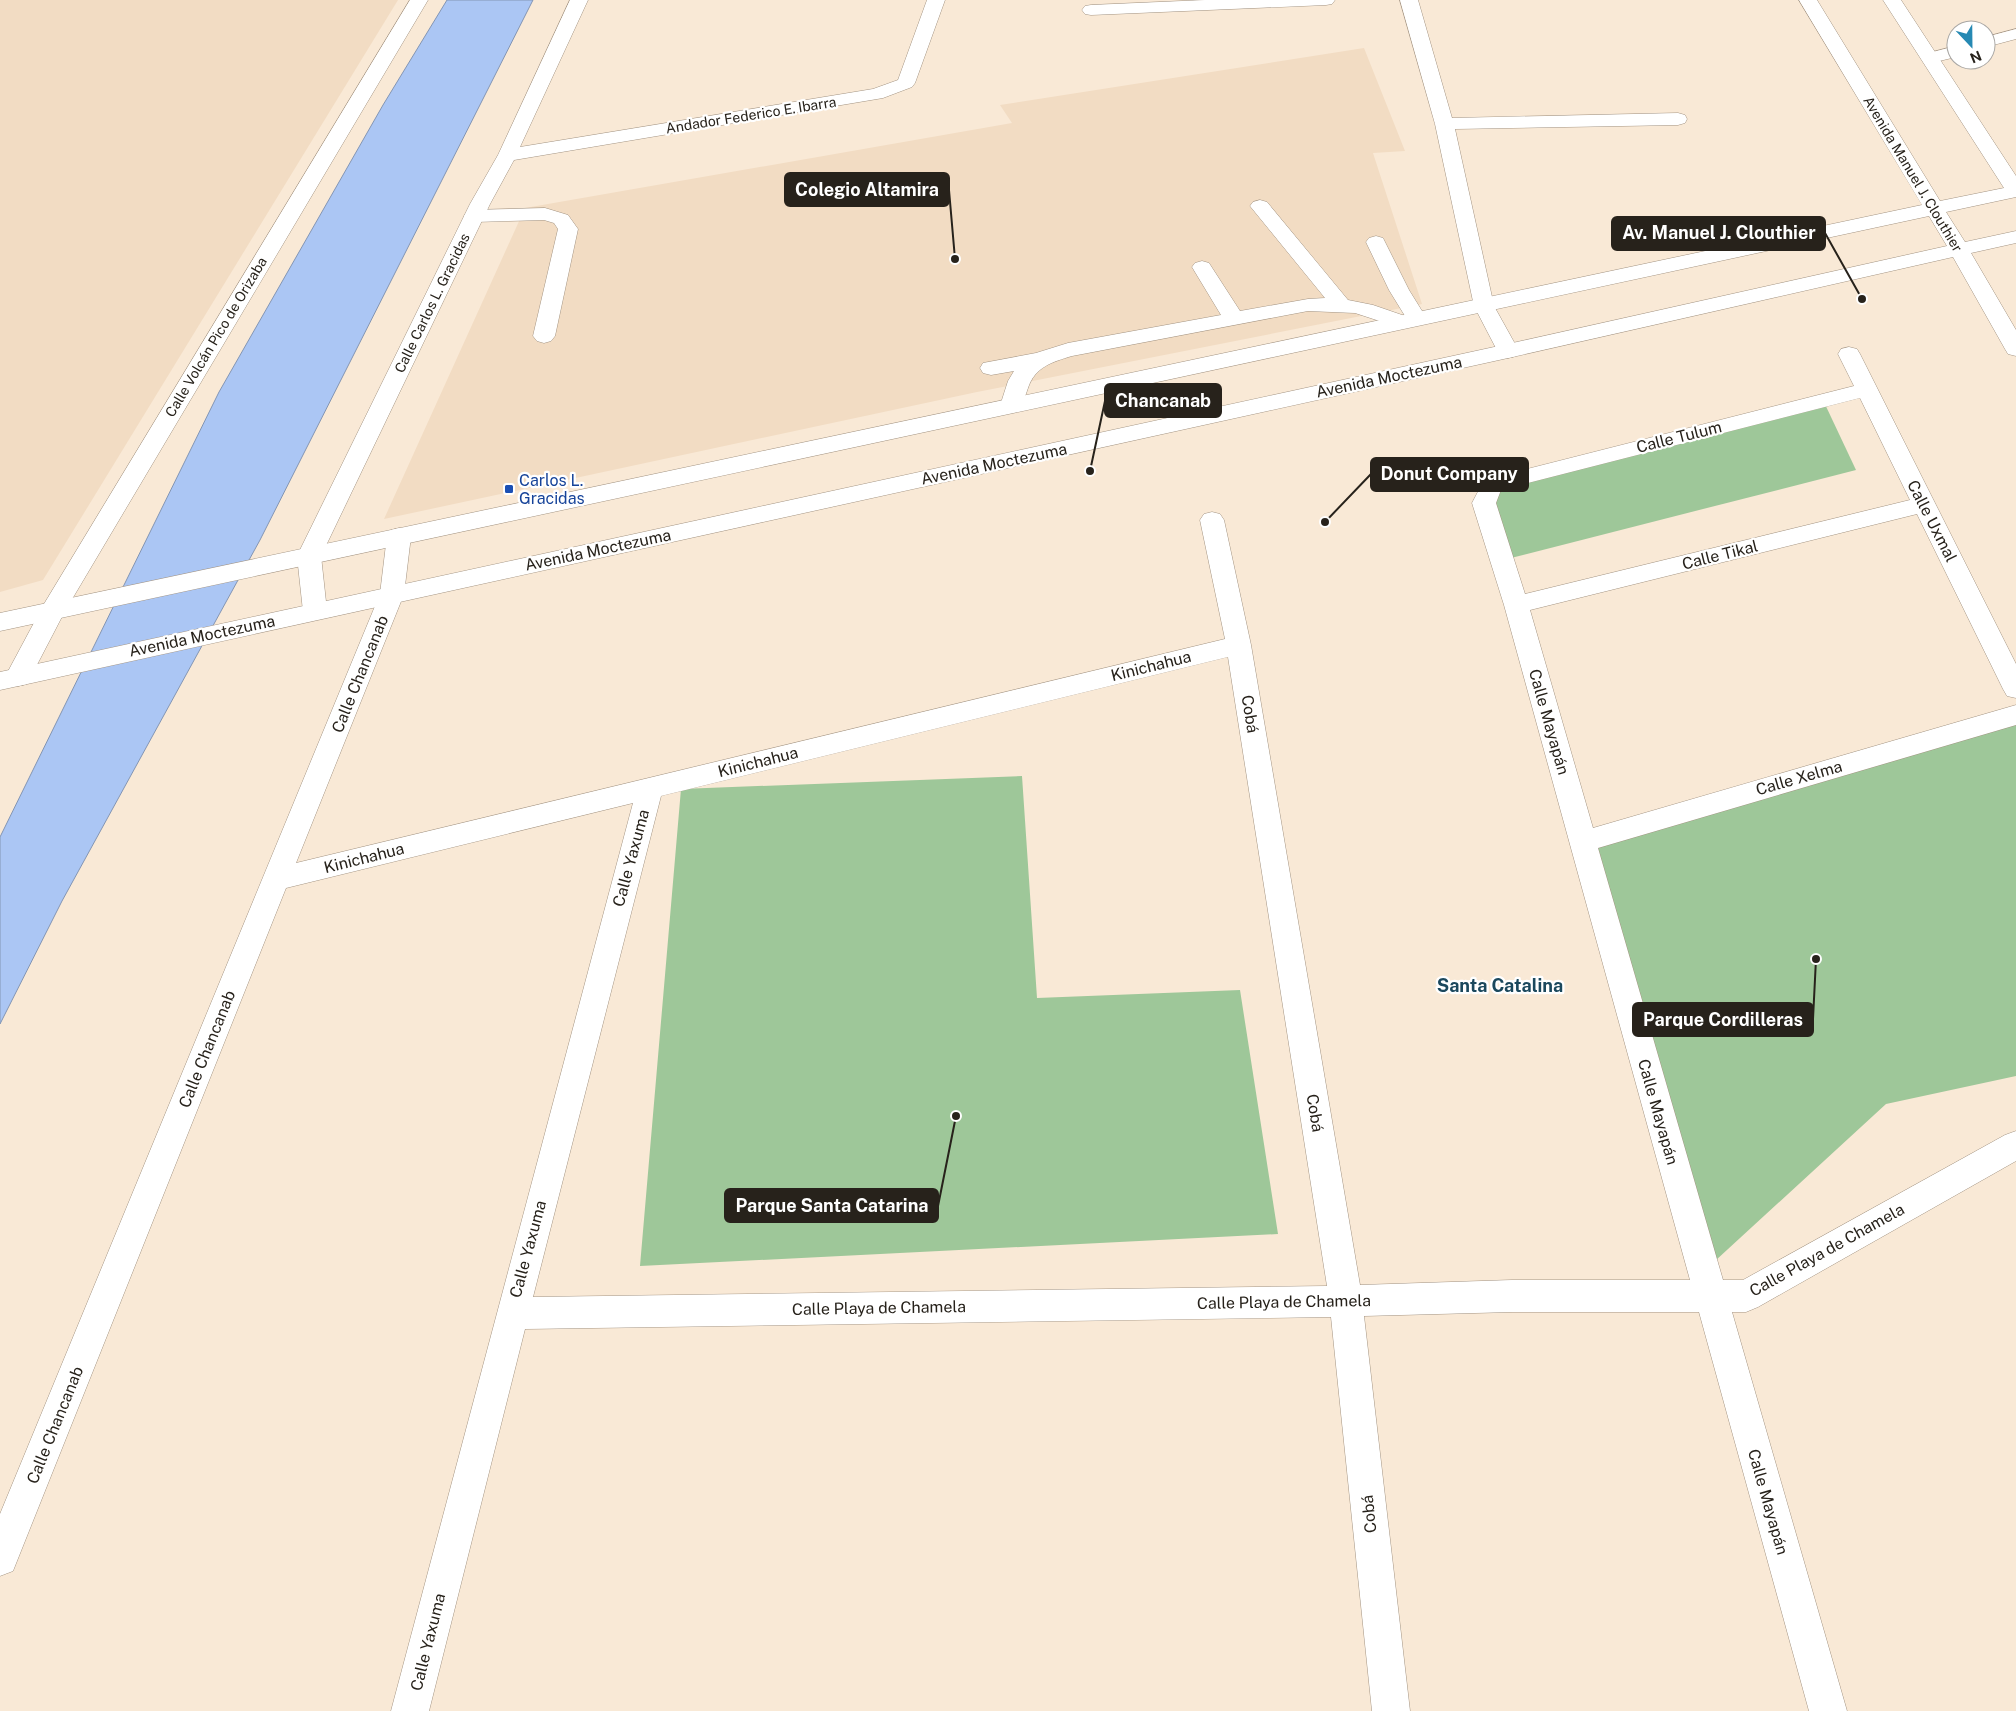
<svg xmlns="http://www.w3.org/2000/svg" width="2016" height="1711" font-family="'Public Sans',sans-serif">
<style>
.built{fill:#f2dcc3}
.green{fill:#9ec799}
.water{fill:#abc6f4;stroke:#8395b3}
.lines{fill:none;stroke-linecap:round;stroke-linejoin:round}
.lane-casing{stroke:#a39483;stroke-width:1}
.street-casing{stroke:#a39483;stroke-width:1}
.secondary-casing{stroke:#a39483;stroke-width:1}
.lane{fill:#fff;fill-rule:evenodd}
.street{fill:#fff;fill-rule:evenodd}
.secondary{fill:#fff;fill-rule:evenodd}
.transit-dot{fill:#1a4fb4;stroke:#fff;stroke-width:2}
.labels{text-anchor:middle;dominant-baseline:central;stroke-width:4.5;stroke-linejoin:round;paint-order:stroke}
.far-street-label{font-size:14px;fill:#27221b;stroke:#fff}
.street-label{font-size:16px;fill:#27221b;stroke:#fff}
.transit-label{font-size:16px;fill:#164399;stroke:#fff;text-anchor:start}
.neighbourhood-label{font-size:18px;font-weight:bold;fill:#1b485d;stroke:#fff}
.leader{fill:none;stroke:#27221b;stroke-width:2}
.callout-dot{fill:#27221b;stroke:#fff;stroke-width:2}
.callout{fill:#27221b;stroke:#27221b;stroke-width:2}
.callout-label{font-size:18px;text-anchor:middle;font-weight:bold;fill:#fff}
</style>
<rect width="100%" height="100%" fill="#f9e9d6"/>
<g class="built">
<polygon points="0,0 398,0 43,580 0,592"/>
<polygon points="1364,48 1405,151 1373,153 1422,304 977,392 384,519 525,208 1012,123 1000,105"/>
</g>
<g class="green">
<polygon points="1823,400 1856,470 1503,560 1492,485"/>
<polygon points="2016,715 2016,1076 1886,1104 1703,1272 1582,842"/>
<polygon points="1022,776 1037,998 1240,990 1278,1234 640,1266 681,789"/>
</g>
<polygon class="water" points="447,0 533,0 260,540 62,901 0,1024 0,837 219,392 383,105"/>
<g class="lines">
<g class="lane-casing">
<g id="lane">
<polygon points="1205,0 1335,0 1332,4 1326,5 1091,15 1085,14 1082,10 1085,6 1091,5"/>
<polygon points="1400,0 1418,0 1452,118 1678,113 1685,115 1687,119 1685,123 1678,125 1455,129 1494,306 1519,351 1516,356 1508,358 1500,356 1474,306 1435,124"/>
<path d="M1260 200 1267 202 1348 300 1373 305 1405 316 1389 290 1366 242 1369 238 1376 236 1383 238 1409 290 1427 319 1424 324 1417 325 1410 324 1408 327 1401 328 1355 313 1308 311 1072 356C1052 362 1035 367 1028 388 1025 396 1023 404 1019 411L1011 413 1003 411 1000 406 1008 381 1014 371 991 375 983 373 980 368 983 363 1036 353 1068 343 1221 315 1192 267 1195 263 1202 261 1209 263 1240 311 1308 299 1325 298 1250 206 1253 202Z"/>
<polygon points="545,208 568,215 578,229 555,336 551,341 544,343 537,341 533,336 558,229 554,223 544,220 474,222 467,220 464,216 467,212 474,210"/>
</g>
</g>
<g class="street-casing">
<g id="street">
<polygon points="410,0 428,0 65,611 27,684 18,686 9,684 5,677 44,604"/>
<polygon points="570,0 588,0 520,147 873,89 898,80 927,0 945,0 915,83 912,87 883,98 514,160 490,204 321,556 327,611 324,617 315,620 306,617 303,611 297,556 470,204 498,155"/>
<polygon points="2016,29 2016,39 1986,47 1986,37"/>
<polygon points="1956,46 1956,57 1931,63 1925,62 1922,58 1925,54"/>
<path d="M1849 347 1857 349 1860 354 2016 664V698L2007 696 2003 689 1917 514 1530 610 1593 828 2016 705V725L1598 848 1723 1280H1743L2005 1135 2016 1131V1161L1758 1307 1746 1312H1732L1847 1711H1809L1699 1312H1512L1364 1316 1410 1711H1372L1331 1317 525 1329 429 1711H391L633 803 286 888 13 1571 0 1576V1514L380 594 387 536 391 530 399 528 407 530 411 536 404 594 296 863 1225 639 1200 520 1204 514 1212 512 1220 514 1224 520 1251 645 1360 1285 1512 1280H1690L1504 605 1472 503 1484 480 1854 386 1838 354 1841 349ZM1860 398 1910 500 1525 594 1496 503 1501 490ZM1228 657 1327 1286 533 1297 661 796Z"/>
</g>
</g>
<g class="secondary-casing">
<polygon id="secondary" points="1799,0 1817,0 1940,201 2004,188 1883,0 1901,0 2016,176 2016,197 1946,212 1965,242 2016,231 2016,243 1971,253 2016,330 2016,356 2008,354 2005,349 1953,257 1508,358 0,690 0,672 1508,344 1947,246 1929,216 0,631 0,613 1922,205"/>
</g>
<use href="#lane" class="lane"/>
<use href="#street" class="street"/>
<use href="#secondary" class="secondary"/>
</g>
<rect class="transit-dot" x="504" y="484" width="10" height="10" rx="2.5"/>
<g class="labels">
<g class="far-street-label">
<text transform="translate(751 115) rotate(-9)">Andador Federico E. Ibarra</text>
<text transform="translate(1913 174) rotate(59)">Avenida Manuel J. Clouthier</text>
<text transform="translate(432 303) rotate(-64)">Calle Carlos L. Gracidas</text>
<text transform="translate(216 337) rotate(-59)">Calle Volcán Pico de Orizaba</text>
</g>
<g class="street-label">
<text transform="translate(1389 377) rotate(-12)">Avenida Moctezuma</text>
<text transform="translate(1679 437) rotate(-14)">Calle Tulum</text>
<text transform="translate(994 464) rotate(-12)">Avenida Moctezuma</text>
<text transform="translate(1932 521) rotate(63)">Calle Uxmal</text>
<text transform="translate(598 550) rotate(-12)">Avenida Moctezuma</text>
<text transform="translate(1720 555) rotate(-14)">Calle Tikal</text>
<text transform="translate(202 636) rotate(-12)">Avenida Moctezuma</text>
<text transform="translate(1151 666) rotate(-14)">Kinichahua</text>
<text transform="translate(360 674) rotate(-68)">Calle Chancanab</text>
<text transform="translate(1250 714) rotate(81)">Cobá</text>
<text transform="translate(1549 722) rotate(74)">Calle Mayapán</text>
<text transform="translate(758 762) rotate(-14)">Kinichahua</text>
<text transform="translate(1799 778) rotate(-16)">Calle Xelma</text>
<text transform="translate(364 858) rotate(-14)">Kinichahua</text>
<text transform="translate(631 858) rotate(-75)">Calle Yaxuma</text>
<text transform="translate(207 1049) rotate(-68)">Calle Chancanab</text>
<text transform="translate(1658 1112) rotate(74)">Calle Mayapán</text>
<text transform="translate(1315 1113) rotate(81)">Cobá</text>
<text transform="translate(528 1249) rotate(-75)">Calle Yaxuma</text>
<text transform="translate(1827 1250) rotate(-29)">Calle Playa de Chamela</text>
<text transform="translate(1284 1302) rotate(-1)">Calle Playa de Chamela</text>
<text transform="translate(879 1308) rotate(-1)">Calle Playa de Chamela</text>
<text transform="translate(55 1425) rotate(-68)">Calle Chancanab</text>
<text transform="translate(1768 1502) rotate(74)">Calle Mayapán</text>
<text transform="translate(1369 1514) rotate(-96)">Cobá</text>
<text transform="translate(428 1642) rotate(-76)">Calle Yaxuma</text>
</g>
<g class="transit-label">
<text x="519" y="480">Carlos L.<tspan x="519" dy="18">Gracidas</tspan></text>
</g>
<g class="neighbourhood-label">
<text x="1500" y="985">Santa Catalina</text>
</g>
</g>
<path class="leader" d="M955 259L949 190M1862 299L1825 233M1090 471L1105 401M1325 522L1371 474M1816 959L1813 1019M956 1116L938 1206"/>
<g class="callout-dot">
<circle cx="955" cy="259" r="5"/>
<circle cx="1862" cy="299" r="5"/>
<circle cx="1090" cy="471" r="5"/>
<circle cx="1325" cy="522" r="5"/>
<circle cx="1816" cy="959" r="5"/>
<circle cx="956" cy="1116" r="5"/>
</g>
<g class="callout">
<rect x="785" y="173" width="164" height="33" rx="5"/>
<rect x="1612" y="217" width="213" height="33" rx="5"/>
<rect x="1105" y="384" width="116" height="33" rx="5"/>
<rect x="1371" y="458" width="157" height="33" rx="5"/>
<rect x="1633" y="1003" width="180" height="33" rx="5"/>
<rect x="725" y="1189" width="213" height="33" rx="5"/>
</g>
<g class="callout-label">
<text x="867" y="196">Colegio Altamira</text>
<text x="1719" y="239">Av. Manuel J. Clouthier</text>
<text x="1163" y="407">Chancanab</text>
<text x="1449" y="480">Donut Company</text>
<text x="1723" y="1026">Parque Cordilleras</text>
<text x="832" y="1212">Parque Santa Catarina</text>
</g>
<g transform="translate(1971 45) rotate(158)"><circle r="24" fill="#ffffff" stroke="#a9a7a4"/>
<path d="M0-4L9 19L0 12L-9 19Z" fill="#2689b3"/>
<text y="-8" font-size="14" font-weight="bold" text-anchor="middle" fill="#27221b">N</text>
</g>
</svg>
